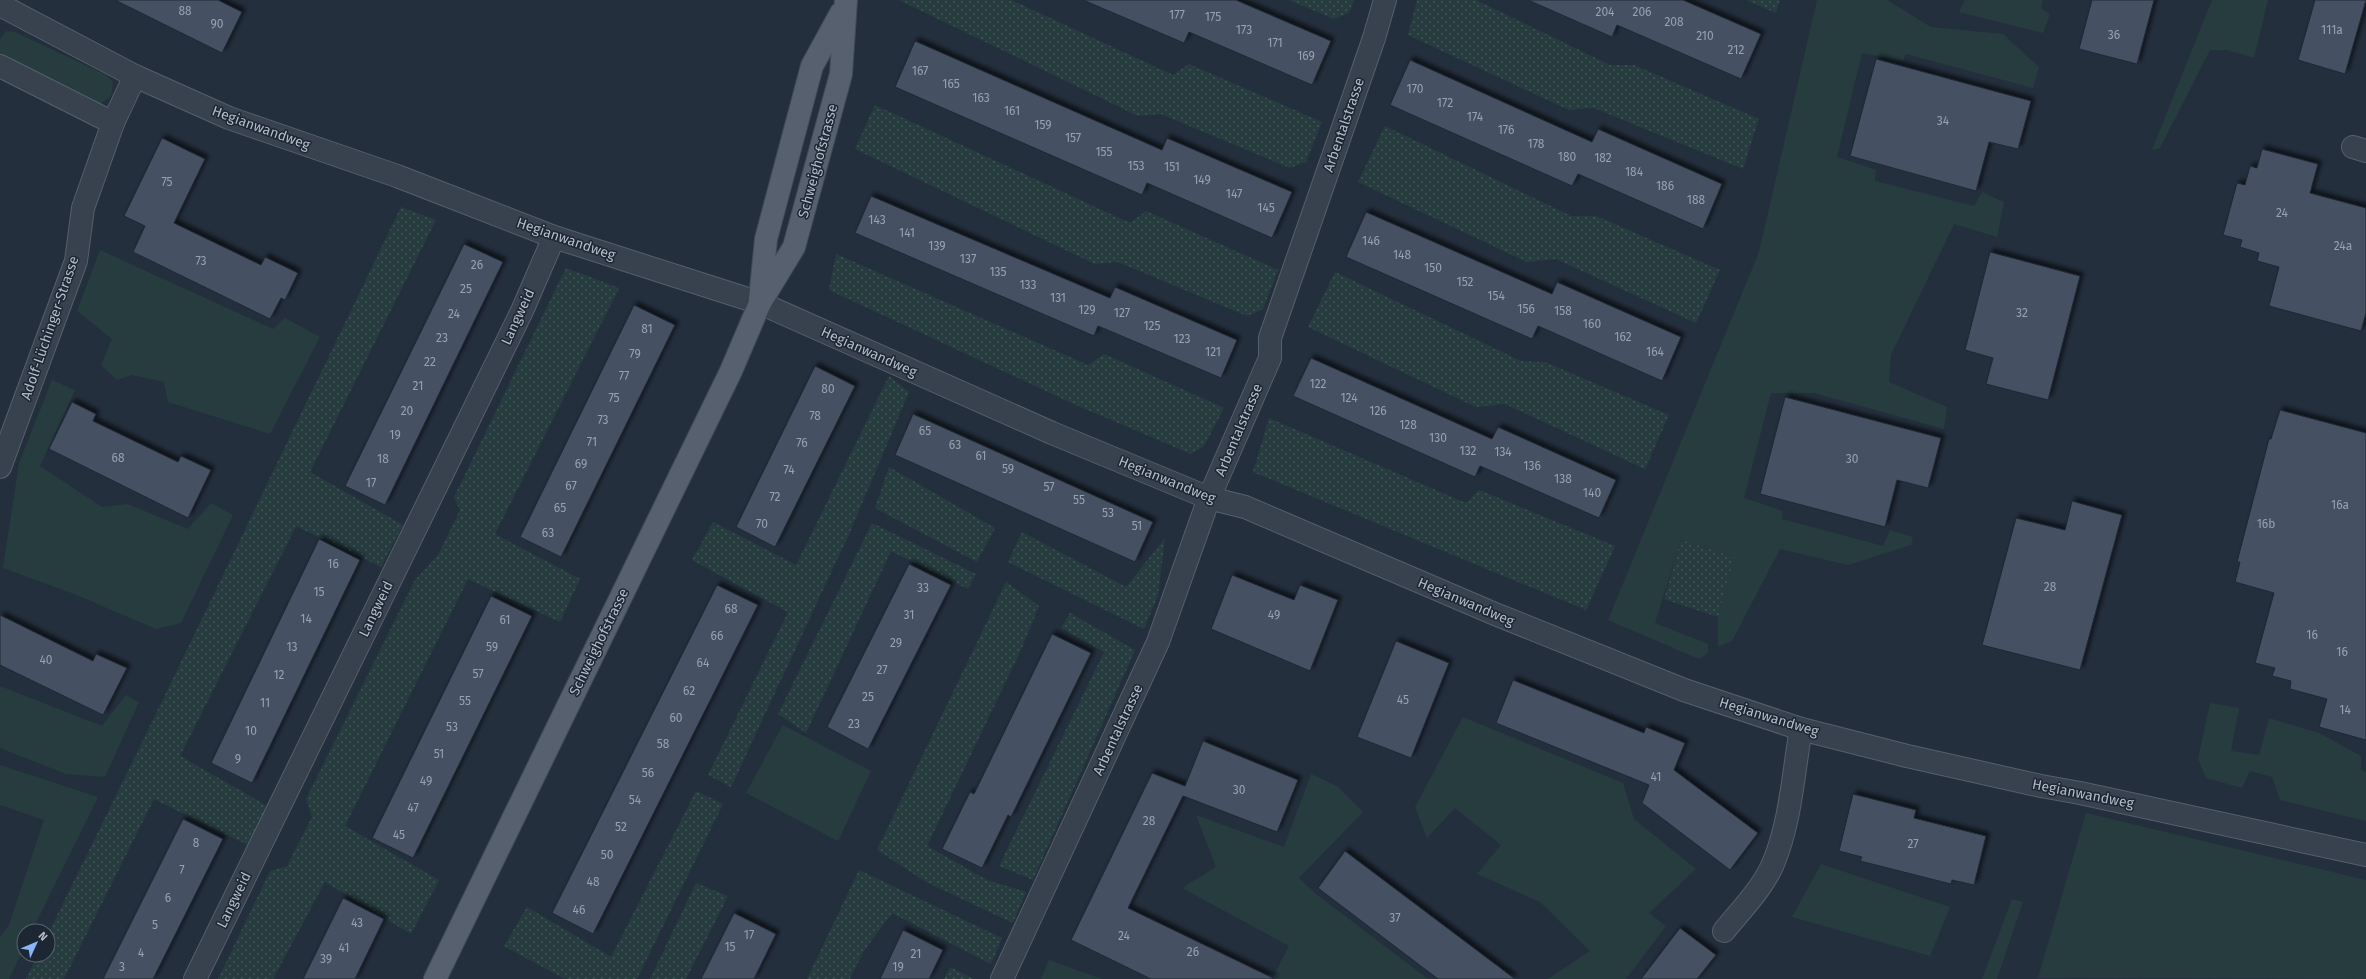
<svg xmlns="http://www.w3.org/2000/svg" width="2366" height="979" font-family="'Fira Sans',sans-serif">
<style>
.green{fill:#263c3f}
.garden{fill:url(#garden-dots)}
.building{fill:#455162;stroke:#1f2835;filter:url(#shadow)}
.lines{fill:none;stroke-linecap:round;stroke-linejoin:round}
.minor-casing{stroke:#565f6c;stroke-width:24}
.major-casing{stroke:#414a57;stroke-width:24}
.minor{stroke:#38414e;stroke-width:22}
.major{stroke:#56606e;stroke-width:22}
.labels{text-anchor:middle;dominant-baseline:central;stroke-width:3;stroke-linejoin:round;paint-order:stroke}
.number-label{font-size:12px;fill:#98a1af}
.street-label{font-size:14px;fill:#b4bcc9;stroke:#1d2633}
</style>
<defs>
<pattern id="garden-dots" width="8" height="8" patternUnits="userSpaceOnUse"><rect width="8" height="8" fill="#263c3f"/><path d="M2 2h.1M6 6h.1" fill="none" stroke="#435659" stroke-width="1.8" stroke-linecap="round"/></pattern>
<filter id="shadow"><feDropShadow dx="3.5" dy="-3.5" stdDeviation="2" flood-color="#0009"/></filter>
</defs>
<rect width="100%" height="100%" fill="#242f3e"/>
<g class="green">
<polygon points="1817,0 1887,0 1931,27 2003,34 2039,67 2033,88 1906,54 1903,61 1862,53 1837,157 1876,170 1875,181 1974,206 1982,192 2004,202 1997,237 1954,224 1891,355 1889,382 1947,407 1944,429 1814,393 1771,393 1744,498 1783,511 1782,519 1883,546 1890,530 1913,537 1911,545 1848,565 1780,549 1732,641 1718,647 1718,617 1734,557 1681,540 1655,623 1708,644 1708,653 1699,659 1608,620 1759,252"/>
<polygon points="1965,0 2043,0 2041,8 2050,14 2043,33 1959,12"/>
<polygon points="2212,0 2268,0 2254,58 2227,50 2210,50 2160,148 2152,150"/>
<polygon points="6,31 15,32 106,75 113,82 111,96 101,104 0,54 0,39"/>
<polygon points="100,250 273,329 285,318 320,337 270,434 168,402 164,382 132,375 117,380 101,365 112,339 77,311"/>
<polygon points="52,380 75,390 40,466 102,507 128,504 188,529 211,503 233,515 181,623 156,629 74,594 3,568 19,463"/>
<polygon points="0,686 102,726 126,695 139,702 105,777 66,774 0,748"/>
<polygon points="2210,703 2239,708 2231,751 2259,755 2269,718 2319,733 2361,756 2361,770 2366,772 2366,821 2280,800 2272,777 2250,771 2242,788 2206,778 2198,759"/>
<polygon points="1463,717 1623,783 1634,819 1696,869 1649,913 1666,926 1626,979 1548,979 1590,951 1540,902 1477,874 1501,845 1455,808 1427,838 1415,807"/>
<polygon points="783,725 871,771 838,841 746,793"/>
<polygon points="0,765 98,797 32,931 24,931 24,948 9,979 0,979 0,937 9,925 44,820 0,805"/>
<polygon points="1311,774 1337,786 1363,812 1299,878 1316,894 1428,979 1272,979 1289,946 1182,888 1216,867 1196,815 1284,847"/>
<polygon points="2086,813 2366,880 2366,979 2038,978"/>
<polygon points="1821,864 1950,907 1930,956 1792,917"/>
<polygon points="2012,899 2023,902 1997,979 1982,979"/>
<polygon points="1049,960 1102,979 1041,979"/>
</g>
<g class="garden">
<polygon points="899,0 1011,0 1173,75 1189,64 1322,122 1306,162 1290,168 1161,114 1138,116"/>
<polygon points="1289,0 1354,0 1349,13 1334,19"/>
<polygon points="1417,0 1476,0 1610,65 1634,65 1759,119 1743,169 1594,108 1569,110 1408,35"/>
<polygon points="1746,0 1780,0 1776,13"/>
<polygon points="875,105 1130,223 1146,211 1278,270 1263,309 1247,316 1118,262 1095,264 855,149"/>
<polygon points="1385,126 1571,216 1596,216 1720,270 1696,323 1556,259 1527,262 1358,182"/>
<polygon points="401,207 436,220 310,472 403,525 381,567 296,526 180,756 269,807 250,846 154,799 64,979 26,979 38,955 48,955 48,934 153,720"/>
<polygon points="836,254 1088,365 1104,354 1224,408 1204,446 1191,454 1076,405 829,290"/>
<polygon points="566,268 619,288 495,534 580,579 560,622 468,579 345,826 439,880 411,934 325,882 273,979 218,979 270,871 287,866 312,817 306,799 415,580 438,555 460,510 454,497"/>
<polygon points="1335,272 1521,361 1545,362 1669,415 1645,469 1505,404 1476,407 1308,327"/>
<polygon points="889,376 909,392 850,532 731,787 708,775 788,612 692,560 713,522 796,565"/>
<polygon points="1269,418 1466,503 1479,490 1615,546 1586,610 1253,472"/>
<polygon points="889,467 995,528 977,562 875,508"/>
<polygon points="872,523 976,574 968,589 891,551 806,733 778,714"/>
<polygon points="1022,532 1126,587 1165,538 1158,595 1144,629 1008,562"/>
<polygon points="1681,540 1734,557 1718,617 1664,599"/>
<polygon points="1006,582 1039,606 1021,650 927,846 987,880 1026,892 1013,923 926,882 877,850"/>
<polygon points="1070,613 1135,650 1033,880 999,866 1104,652 1061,628"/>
<polygon points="696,791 723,804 637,979 565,979 504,946 527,907 611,957"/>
<polygon points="859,870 1002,938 991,964 892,913 863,952 850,979 807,979"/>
<polygon points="696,883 728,896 686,979 650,979"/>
<polygon points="950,967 974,979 944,979"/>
</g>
<g class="building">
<polygon points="115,0 218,0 242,12 222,53"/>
<polygon points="1083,0 1236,0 1331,41 1312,85 1189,32 1184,43"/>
<polygon points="1528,0 1683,0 1761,34 1741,79 1617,25 1612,37"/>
<polygon points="2092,0 2154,0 2137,64 2079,49"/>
<polygon points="2315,0 2366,0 2345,74 2298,60"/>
<polygon points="915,41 1162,150 1167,138 1292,192 1272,238 1147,183 1142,195 895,87"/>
<polygon points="1876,59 2031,101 2018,149 1989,142 1976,191 1850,156"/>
<polygon points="1410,60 1592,142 1598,129 1722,184 1703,229 1578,174 1572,186 1390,105"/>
<polygon points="162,138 205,159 174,223 261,265 265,257 298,273 285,300 281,298 270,319 133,252 145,226 124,216"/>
<polygon points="2262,149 2318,164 2310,193 2366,208 2366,313 2361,331 2269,306 2279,267 2257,261 2259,253 2240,247 2242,240 2223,235 2237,183 2245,185 2250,166 2257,168"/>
<polygon points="871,196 1110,298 1115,287 1237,340 1221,378 1098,326 1094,336 855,233"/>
<polygon points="1366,212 1552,294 1557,282 1681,337 1662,381 1538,326 1532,339 1346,257"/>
<polygon points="464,244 503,262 385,505 345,486"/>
<polygon points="1990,252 2080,276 2048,400 1986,384 1993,358 1965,350"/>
<polygon points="634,305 675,325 561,557 520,537"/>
<polygon points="1311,358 1492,439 1498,427 1616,480 1599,518 1480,466 1475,477 1293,396"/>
<polygon points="815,366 855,386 775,547 736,527"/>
<polygon points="1785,397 1941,438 1928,488 1897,480 1885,527 1760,494"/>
<polygon points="72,402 96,414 93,421 178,462 181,456 211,470 188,518 49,449"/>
<polygon points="2280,410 2366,433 2366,740 2319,727 2327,699 2290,689 2291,681 2272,676 2275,668 2255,663 2274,593 2235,582 2240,562 2237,562 2269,439 2271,439"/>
<polygon points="913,414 1153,522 1135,562 895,455"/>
<polygon points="2072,501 2122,515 2080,670 1982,645 2016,518 2065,530"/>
<polygon points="319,539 360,560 252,783 211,763"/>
<polygon points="909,564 951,585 868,749 827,727"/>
<polygon points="1232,575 1294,600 1300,585 1338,600 1310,671 1211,629"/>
<polygon points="717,585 758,605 593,934 552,913"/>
<polygon points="491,596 532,616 413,858 372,838"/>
<polygon points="0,615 93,661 96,654 127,668 103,715 0,665"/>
<polygon points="1052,634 1091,653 1011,817 1008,815 982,868 942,849 970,792 974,794"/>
<polygon points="1396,641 1449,663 1411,758 1357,737"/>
<polygon points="1513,680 1644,733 1646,727 1685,743 1674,770 1758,833 1730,870 1642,803 1649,785 1496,723"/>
<polygon points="1203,741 1298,780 1277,832 1183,796 1128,908 1275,979 1151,979 1071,940 1152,773 1185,786"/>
<polygon points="1853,794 1916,810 1914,818 1986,836 1974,885 1952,880 1951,884 1860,861 1862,857 1839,851"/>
<polygon points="183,819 223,839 153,979 103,979"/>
<polygon points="1345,851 1515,979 1438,979 1318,888"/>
<polygon points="343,898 384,919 355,979 303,979"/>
<polygon points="734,913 776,934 754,979 701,979"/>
<polygon points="1680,928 1716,955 1697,979 1641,979"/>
<polygon points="903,930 943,950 929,979 880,979"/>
</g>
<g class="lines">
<g class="minor-casing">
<g id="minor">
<polyline points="0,5 135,76 229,118 397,176 554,237 760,303 1052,433 1209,498 1245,507 1495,614 1684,690 1801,729 1907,756 2041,786 2080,793 2366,855"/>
<polyline points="0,66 113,123"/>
<polyline points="2353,147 2366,151"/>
<polyline points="0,467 76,261 83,208 113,123 135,76"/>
<path d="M1724 931C1741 910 1762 889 1773 864 1791 821 1793 774 1801 729"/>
<polyline points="195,979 522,311 554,237"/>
<polyline points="1002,979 1158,642 1209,498 1270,358 1270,338 1374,38 1385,0"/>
</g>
</g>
<g class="major-casing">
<g id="major">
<polyline points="760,299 766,239 812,66 841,13"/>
<polyline points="435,979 731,371 760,303 794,247 841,74 846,0"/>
</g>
</g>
<use href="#minor" class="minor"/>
<use href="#major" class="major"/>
</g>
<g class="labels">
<g class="number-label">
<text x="185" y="11">88</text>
<text x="1605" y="12">204</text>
<text x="1642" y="12">206</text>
<text x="1177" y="15">177</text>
<text x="1213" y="17">175</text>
<text x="1674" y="22">208</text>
<text x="217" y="24">90</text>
<text x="1244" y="30">173</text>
<text x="2332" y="30">111a</text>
<text x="2114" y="35">36</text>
<text x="1705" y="36">210</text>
<text x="1275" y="43">171</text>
<text x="1736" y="50">212</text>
<text x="1306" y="56">169</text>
<text x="920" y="71">167</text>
<text x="951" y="84">165</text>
<text x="1415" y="89">170</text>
<text x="981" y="98">163</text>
<text x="1445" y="103">172</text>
<text x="1012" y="111">161</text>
<text x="1475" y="117">174</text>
<text x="1943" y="121">34</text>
<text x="1043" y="125">159</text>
<text x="1506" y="130">176</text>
<text x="1073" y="138">157</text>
<text x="1536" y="144">178</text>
<text x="1104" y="152">155</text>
<text x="1567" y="157">180</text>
<text x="1603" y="158">182</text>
<text x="1136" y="166">153</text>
<text x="1172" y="167">151</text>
<text x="1634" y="172">184</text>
<text x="1202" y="180">149</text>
<text x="167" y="182">75</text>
<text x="1665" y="186">186</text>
<text x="1234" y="194">147</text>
<text x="1696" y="200">188</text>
<text x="1266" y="208">145</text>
<text x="2282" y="213">24</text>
<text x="877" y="220">143</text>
<text x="907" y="233">141</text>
<text x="1371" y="241">146</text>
<text x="937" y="246">139</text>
<text x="2343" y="246">24a</text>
<text x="1402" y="255">148</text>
<text x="968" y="259">137</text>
<text x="201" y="261">73</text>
<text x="477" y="265">26</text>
<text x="1433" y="268">150</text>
<text x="998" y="272">135</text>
<text x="1465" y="282">152</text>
<text x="1028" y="285">133</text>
<text x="466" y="289">25</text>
<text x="1496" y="296">154</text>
<text x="1058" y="298">131</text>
<text x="1526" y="309">156</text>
<text x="1087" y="310">129</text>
<text x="1563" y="311">158</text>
<text x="1122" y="313">127</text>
<text x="2022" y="313">32</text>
<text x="454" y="314">24</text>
<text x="1592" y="324">160</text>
<text x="1152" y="326">125</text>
<text x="647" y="329">81</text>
<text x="1623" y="337">162</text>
<text x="442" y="338">23</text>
<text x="1182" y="339">123</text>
<text x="1213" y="352">121</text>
<text x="1655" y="352">164</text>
<text x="635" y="354">79</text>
<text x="430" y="362">22</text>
<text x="624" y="376">77</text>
<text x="1318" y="384">122</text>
<text x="418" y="386">21</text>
<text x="828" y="389">80</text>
<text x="614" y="398">75</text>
<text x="1349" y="398">124</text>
<text x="407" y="411">20</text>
<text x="1378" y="411">126</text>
<text x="815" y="416">78</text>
<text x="603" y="420">73</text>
<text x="1408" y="425">128</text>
<text x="925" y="431">65</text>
<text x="395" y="435">19</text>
<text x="1438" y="438">130</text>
<text x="592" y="442">71</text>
<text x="802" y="443">76</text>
<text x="955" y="445">63</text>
<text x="1468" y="451">132</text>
<text x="1503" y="452">134</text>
<text x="981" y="456">61</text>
<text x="118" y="458">68</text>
<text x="383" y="459">18</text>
<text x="1852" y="459">30</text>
<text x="581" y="464">69</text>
<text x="1532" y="466">136</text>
<text x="1008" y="469">59</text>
<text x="789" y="470">74</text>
<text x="1563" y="479">138</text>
<text x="371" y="483">17</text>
<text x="571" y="486">67</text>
<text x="1049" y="487">57</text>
<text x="1592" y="493">140</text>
<text x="775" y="497">72</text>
<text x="1079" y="500">55</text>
<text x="2340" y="505">16a</text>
<text x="560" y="508">65</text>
<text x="1108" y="513">53</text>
<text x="762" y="524">70</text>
<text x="2266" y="524">16b</text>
<text x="1137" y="526">51</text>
<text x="548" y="533">63</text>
<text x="333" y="564">16</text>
<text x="2050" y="587">28</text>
<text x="923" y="588">33</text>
<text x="319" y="592">15</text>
<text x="731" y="609">68</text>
<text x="909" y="615">31</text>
<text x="1274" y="615">49</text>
<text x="306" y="619">14</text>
<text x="505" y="620">61</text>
<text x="2312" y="635">16</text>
<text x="717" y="636">66</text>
<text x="896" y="643">29</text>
<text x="292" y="647">13</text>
<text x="492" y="647">59</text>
<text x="2342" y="652">16</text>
<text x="46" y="660">40</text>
<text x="703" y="663">64</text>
<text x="882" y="670">27</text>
<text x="478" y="674">57</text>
<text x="279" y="675">12</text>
<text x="689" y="691">62</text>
<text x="868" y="697">25</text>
<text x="1403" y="700">45</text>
<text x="465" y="701">55</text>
<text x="265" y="703">11</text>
<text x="2345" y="710">14</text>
<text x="676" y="718">60</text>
<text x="854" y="724">23</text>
<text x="452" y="727">53</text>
<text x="251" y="731">10</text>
<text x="663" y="744">58</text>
<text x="439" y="754">51</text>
<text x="238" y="759">9</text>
<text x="648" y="773">56</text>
<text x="1656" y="777">41</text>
<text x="426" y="781">49</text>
<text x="1239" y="790">30</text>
<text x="635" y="800">54</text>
<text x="413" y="808">47</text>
<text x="1149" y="821">28</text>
<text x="621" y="827">52</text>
<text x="399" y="835">45</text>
<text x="196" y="843">8</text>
<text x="1913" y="844">27</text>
<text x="607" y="855">50</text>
<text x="182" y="870">7</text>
<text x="593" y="882">48</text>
<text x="168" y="898">6</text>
<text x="579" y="910">46</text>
<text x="1395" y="918">37</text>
<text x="357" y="923">43</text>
<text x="155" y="925">5</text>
<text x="749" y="935">17</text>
<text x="1124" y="936">24</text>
<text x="730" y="947">15</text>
<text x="344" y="948">41</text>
<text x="1193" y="952">26</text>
<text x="141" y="953">4</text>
<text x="916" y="954">21</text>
<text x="326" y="959">39</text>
<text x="122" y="967">3</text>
<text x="898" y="967">19</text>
</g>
<g class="street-label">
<text transform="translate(1344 125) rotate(-71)">Arbentalstrasse</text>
<text transform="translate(261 128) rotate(20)">Hegianwandweg</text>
<text transform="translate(818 161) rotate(-75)">Schweighofstrasse</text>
<text transform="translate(566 239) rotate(19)">Hegianwandweg</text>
<text transform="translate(518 317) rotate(-65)">Langweid</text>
<text transform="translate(50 328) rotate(-71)">Adolf-Lüchinger-Strasse</text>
<text transform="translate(869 352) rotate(24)">Hegianwandweg</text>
<text transform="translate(1239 430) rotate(-67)">Arbentalstrasse</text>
<text transform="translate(1167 480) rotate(22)">Hegianwandweg</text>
<text transform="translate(1466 602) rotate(23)">Hegianwandweg</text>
<text transform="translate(376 609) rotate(-64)">Langweid</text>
<text transform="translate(599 642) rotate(-64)">Schweighofstrasse</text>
<text transform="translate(1769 717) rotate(17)">Hegianwandweg</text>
<text transform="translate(1118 730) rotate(-65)">Arbentalstrasse</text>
<text transform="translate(2083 794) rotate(11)">Hegianwandweg</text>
<text transform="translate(234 900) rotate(-64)">Langweid</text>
</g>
</g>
<g transform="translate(36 943) rotate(46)"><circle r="19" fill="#1d2633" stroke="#59626f"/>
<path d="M0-3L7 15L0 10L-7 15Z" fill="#8ab4f8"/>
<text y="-6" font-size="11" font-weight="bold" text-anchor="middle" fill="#b4bcc9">N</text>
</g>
</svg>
